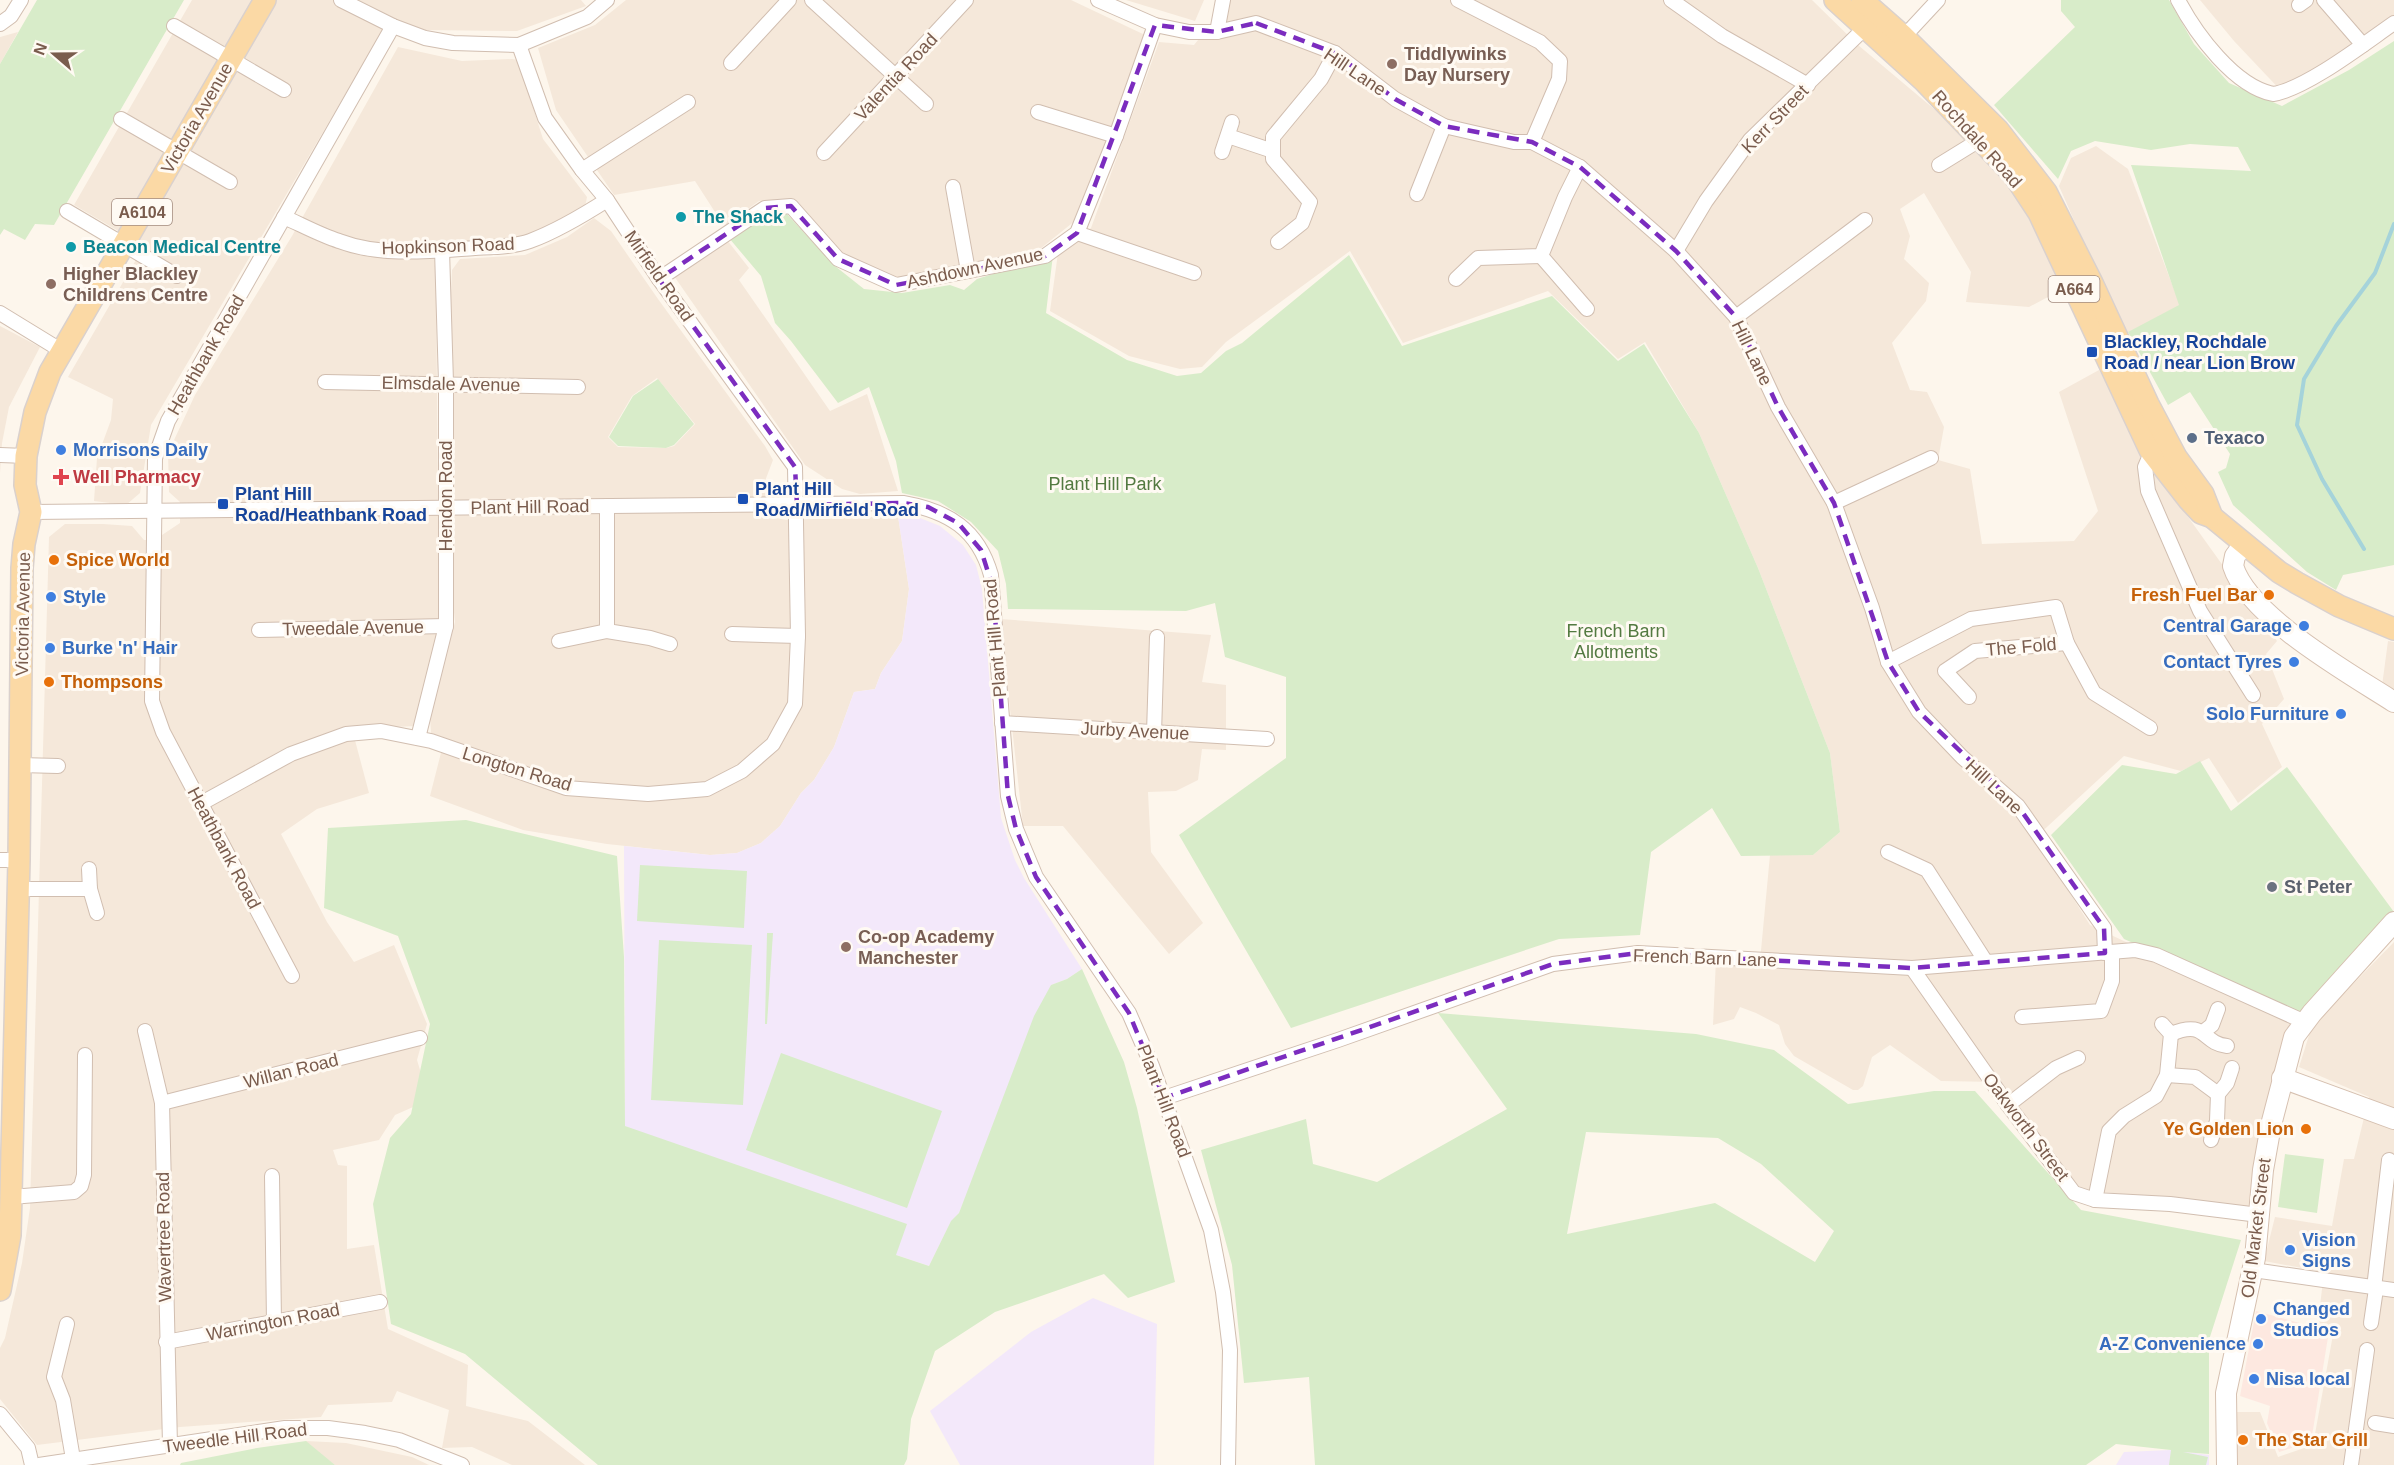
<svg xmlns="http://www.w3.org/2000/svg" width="2394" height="1465" font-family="Arial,sans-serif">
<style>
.residential{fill:#f5e8da;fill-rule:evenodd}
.commercial{fill:#fde8e0}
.education{fill:#f3e8fa}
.green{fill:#d8ecc9;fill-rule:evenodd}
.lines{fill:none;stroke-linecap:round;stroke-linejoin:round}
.stream{stroke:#a5d3da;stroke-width:4}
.street-casing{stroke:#d1beb0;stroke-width:16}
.secondary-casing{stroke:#d6c0b0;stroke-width:22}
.primary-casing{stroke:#dad1cd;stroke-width:24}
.street{stroke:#fff;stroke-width:14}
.secondary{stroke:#fff;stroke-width:20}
.primary{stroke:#fbd9a5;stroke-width:21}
.marked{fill:none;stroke:#7b2cbf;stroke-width:4.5;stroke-dasharray:12 8;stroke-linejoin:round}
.education-dot{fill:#8d6e63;stroke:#fffaf3;stroke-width:2}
.culture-dot{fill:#0f9aa8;stroke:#fffaf3;stroke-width:2}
.transit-dot{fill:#1a4fb4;stroke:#fffaf3;stroke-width:2}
.service-dot{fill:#5c6f8a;stroke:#fffaf3;stroke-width:2}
.shop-dot{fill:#3f7fe0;stroke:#fffaf3;stroke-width:2}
.health-dot{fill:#e0444e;stroke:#fffaf3;stroke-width:2}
.food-dot{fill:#e8710a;stroke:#fffaf3;stroke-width:2}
.worship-dot{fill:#6b7280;stroke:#fffaf3;stroke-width:2}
.labels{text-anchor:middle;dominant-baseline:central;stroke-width:6;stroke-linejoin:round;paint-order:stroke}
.shield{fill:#fffaf3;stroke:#a28b7f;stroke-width:1.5}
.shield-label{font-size:16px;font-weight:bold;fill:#7a5c4d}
.education-label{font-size:18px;font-weight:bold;fill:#785e54;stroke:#fffaf3;text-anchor:start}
.street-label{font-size:18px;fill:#7a5c4d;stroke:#fffaf3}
.culture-label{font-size:18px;font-weight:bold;fill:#0d838f;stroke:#fffaf3;text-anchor:start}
.transit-label{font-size:18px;font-weight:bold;fill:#164399;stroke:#fffaf3;text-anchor:start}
.service-label{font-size:18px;font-weight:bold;fill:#4e5e75;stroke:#fffaf3;text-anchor:start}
.shop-label{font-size:18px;font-weight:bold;fill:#366cbe;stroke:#fffaf3;text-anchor:start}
.health-label{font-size:18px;font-weight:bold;fill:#be3a42;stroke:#fffaf3;text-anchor:start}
.park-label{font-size:18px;fill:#537a41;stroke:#fffaf3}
.food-label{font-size:18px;font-weight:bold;fill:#c56008;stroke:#fffaf3;text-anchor:start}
.worship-label{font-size:18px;font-weight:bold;fill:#5b616d;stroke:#fffaf3;text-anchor:start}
</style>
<rect width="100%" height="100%" fill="#fdf6ec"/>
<g class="residential">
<polygon points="192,0 581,0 586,6 517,31 425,30 390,18 151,425 140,493 126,505 94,501 97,458 111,420 113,399 68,377 144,246 74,205"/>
<polygon points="626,0 1071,0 1145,35 1100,169 1076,220 1035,253 896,280 843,257 794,202 759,201 724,226 695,181 614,195 556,110 538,48 595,25"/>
<polygon points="1126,0 1204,0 1195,21"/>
<polygon points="1228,0 1812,0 1858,45 1984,151 2034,224 2061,290 2029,307 1966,302 1971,272 1924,193 1900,209 1910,236 1904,259 1929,283 1926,301 1892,343 1910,390 1927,392 1944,427 1938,460 1970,469 1982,544 2074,541 2098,511 2059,392 2099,370 2158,475 2277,641 2266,654 2284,699 2262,724 2282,767 2238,803 2209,758 2181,771 2124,756 2035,838 2090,925 2295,1022 2274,1076 2249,1209 2078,1189 1998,1082 1941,1081 1890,1045 1872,1057 1863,1086 1858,1090 1853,1090 1794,1056 1785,1044 1779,1025 1756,1013 1740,1007 1734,1019 1713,1025 1716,959 1760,961 1770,855 1813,855 1840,832 1830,753 1758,568 1699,433 1645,342 1618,359 1548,291 1403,343 1350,251 1226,342 1202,367 1180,369 1129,356 1050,311 1058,253 1091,228 1159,42 1194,45 1225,7"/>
<polygon points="2200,0 2394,0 2394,32 2286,96 2234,41"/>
<polygon points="18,32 0,64 0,37"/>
<polygon points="398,47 462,61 512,59 518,60 543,139 587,197 585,207 525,239 458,244 433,242 436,280 439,614 435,649 416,726 352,729 369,793 317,809 281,834 327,922 354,962 394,945 427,1024 417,1060 429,1100 395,1115 379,1140 333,1150 338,1165 347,1166 347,1249 374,1245 388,1329 468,1365 466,1406 528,1421 585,1465 512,1465 472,1447 442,1448 449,1410 397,1391 392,1402 328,1405 321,1417 180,1427 37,1445 0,1399 0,1348 5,1338 22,1263 30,1208 49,537 65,524 103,524 132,526 144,540 149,540 162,535 180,523 180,502 169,492 168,453 195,395 292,236"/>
<polygon points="2096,146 2128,169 2180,305 2124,335 2059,186 2071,158"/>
<path d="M594 218 611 231 658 299 765 446 773 460 765 481 771 517 786 520 898 516 909 589 902 641 881 673 875 689 854 692 834 747 814 780 801 793 780 826 761 843 737 853 710 855 607 844 523 830 430 796 444 741 431 733 430 716 455 622 448 554 452 523 451 293 452 270 460 259 525 255 567 237ZM657 378 695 424 674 446 666 448 618 447 608 437 632 396Z"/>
<polygon points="727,240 749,268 739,280 830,411 867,394 898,491 860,494 842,489 805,465 674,276"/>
<polygon points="0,326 40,347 9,407 2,443 0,473"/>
<polygon points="1000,619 1211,635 1202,682 1226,685 1226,750 1202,749 1198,780 1176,791 1148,792 1151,852 1203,923 1169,954 1063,826 1023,826"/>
<polygon points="2388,641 2394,642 2394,693 2382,686"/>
<polygon points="2394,942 2394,1465 2238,1465 2235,1412 2260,1412 2278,1457 2313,1445 2334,1329 2318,1323 2324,1272 2264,1261 2275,1217 2332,1226 2344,1159 2354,1159 2369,1097 2299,1067 2312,1026"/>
<polygon points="306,1441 346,1443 412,1457 429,1465 335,1465 306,1444"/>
</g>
<polygon class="commercial" points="2256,1311 2329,1331 2311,1442 2279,1452 2267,1423 2270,1406 2240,1396"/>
<g class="education">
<polygon points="898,516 920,518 940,526 963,545 976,565 982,589 1001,818 1015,860 1024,878 1082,969 1067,979 1051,985 959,1213 951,1222 929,1266 896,1255 625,1126 624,846 710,855 737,853 761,843 780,826 801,793 814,780 834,747 854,692 875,689 881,673 902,641 909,589"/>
<polygon points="1093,1298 1157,1324 1154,1465 960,1465 930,1411 1031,1332"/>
<polygon points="2171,1450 2209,1455 2209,1465 2116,1465 2124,1452"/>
</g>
<g class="green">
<polygon points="37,0 184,0 54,225 35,224 25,240 4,229 0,235 0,64"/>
<polygon points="2061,0 2169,0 2194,44 2229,83 2282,106 2349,70 2394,41 2394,565 2343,575 2336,590 2307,572 2233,505 2218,472 2226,468 2230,454 2190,392 2168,405 2128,332 2179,305 2131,165 2251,171 2238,147 2190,144 2151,150 2095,141 2071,151 2058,179 1994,105 2075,27 2061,11"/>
<polygon points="786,213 835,266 864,289 902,293 950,285 964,290 977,279 1053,255 1046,313 1127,360 1177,376 1201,373 1226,351 1242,343 1349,255 1402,346 1552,296 1618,361 1644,344 1699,433 1758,568 1830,753 1840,832 1813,855 1741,856 1712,808 1651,852 1640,935 1559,939 1291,1028 1179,835 1286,758 1286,677 1225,657 1215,603 1186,611 1008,609 1006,584 998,551 971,522 938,501 902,493 896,461 869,387 838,403 791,341 775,323 761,276 729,238 764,214"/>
<polygon points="658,379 694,424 674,445 666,448 618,446 609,437 633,396"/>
<polygon points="2200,761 2231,811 2287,767 2394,912 2299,1015 2124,939 2051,835 2122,765 2176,774"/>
<polygon points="466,820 617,856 624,957 625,1126 907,1224 896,1255 929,1266 951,1221 959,1213 1034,1016 1051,985 1067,979 1082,969 1124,1062 1137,1108 1175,1282 1128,1298 1104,1274 995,1312 935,1351 911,1419 907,1459 904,1465 598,1465 465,1354 391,1324 373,1204 390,1138 411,1114 430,1024 398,936 324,908 328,828"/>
<polygon points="640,865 747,871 744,928 637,921"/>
<polygon points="767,933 773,933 767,1024 765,1024"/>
<polygon points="659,940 752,945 743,1105 651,1100"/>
<path d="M1438 1013 1696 1034 1774 1050 1848 1104 1934 1091H1975L2081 1210 2241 1240 2209 1340V1454L2183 1452 2208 1457 2206 1465H2169L2171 1450 2116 1444 2086 1465H1315L1309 1377 1244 1383 1232 1265 1201 1150 1306 1119 1313 1164 1377 1182 1507 1109ZM1586 1132 1718 1138 1761 1164 1834 1231 1815 1262 1715 1203 1567 1234Z"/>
<polygon points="781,1053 942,1111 907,1208 746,1150"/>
<polygon points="2285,1154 2324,1159 2317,1213 2278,1207"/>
<polygon points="306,1441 335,1465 180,1465 181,1463 257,1448"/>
</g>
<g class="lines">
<polyline class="stream" points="2364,549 2322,479 2297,425 2304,379 2336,326 2375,273 2394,224"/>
<g class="street-casing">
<g id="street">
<polyline points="341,0 393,26 425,38 453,43 519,45 587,17 607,0"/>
<polyline points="812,0 926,104"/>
<polyline points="1098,0 1155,25 1189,32 1217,32 1256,23 1335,53 1395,99 1444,126 1514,142 1532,142 1580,167 1676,251 1736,317 1778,407 1834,503 1872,608 1888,662 1919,712 1962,757 2018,806 2104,928 2105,953"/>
<polyline points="1458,0 1540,42 1560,61 1559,79 1532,142"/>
<polyline points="1671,0 1722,36 1808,85"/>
<path d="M2178 0C2196 34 2234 86 2273 94 2306 89 2365 43 2394 23"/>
<polyline points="2324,0 2363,45"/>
<polyline points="2299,5 2306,0"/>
<polyline points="0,24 11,16 21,0"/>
<polyline points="174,26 284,90"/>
<polyline points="1217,32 1223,0"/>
<polyline points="1899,42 1938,0"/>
<polyline points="731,63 789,0"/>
<polyline points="1038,112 1116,136"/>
<polyline points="121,119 230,182"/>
<polyline points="1228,136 1273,151"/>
<polyline points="1222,152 1232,122"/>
<polyline points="824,153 966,0"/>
<polyline points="1939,165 1986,136"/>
<polyline points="582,170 688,102"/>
<polyline points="953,187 968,271"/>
<polyline points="1417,194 1444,126"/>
<polyline points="67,211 177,276"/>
<path d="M284 217C302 225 320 235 339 241 381 257 431 251 475 248 493 247 513 247 530 241 557 231 582 216 607 200"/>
<polyline points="1077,233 1194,273"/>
<polyline points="1278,242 1302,223 1310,202 1273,159 1273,137 1321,79 1335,53"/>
<polyline points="1676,251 1706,201 1750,140 1870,23"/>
<polyline points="1541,256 1587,309"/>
<polyline points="659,279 765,208 791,206 838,259 896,285 1045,256 1077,233 1116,136 1155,25"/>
<polyline points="1456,279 1478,258 1541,256 1565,197 1580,167"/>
<polyline points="0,313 62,351"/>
<polyline points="1736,317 1865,220"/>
<polyline points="325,382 578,387"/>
<polyline points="2154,446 2145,467 2148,491 2200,611 2253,695"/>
<polyline points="0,455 26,456"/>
<polyline points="1834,503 1931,458"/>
<polyline points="607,506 607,631 650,638 670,644"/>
<path d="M31 512 903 503C948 511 978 529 991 575L1008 796 1016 829 1036 877 1129 1013 1152 1066 1211 1230 1223 1292 1230 1350 1228 1465"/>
<polyline points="259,630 446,626"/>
<polyline points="732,634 798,636"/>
<polyline points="559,641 607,631"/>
<polyline points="1888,662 1971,619 2056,607 2067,643 2094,693 2150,728"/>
<polyline points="1969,697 1945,671 1975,651 2067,643"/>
<polyline points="1002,723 1267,739"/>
<polyline points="1154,733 1157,637"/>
<polyline points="418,738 446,626 446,383 442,250"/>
<polyline points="20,765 58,766"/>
<polyline points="200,804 291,754 346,734 381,731 431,741 566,788 648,794 707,789 742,771 773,744 795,704 798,636 795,467 659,279 607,200 582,170 545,118 519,45"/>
<polyline points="1888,852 1927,870 1986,962"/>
<polyline points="0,860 19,860"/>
<polyline points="89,869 90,889 97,913"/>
<polyline points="18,889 90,889"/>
<polyline points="1912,968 2008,1105 2074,1193 2095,1200 2170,1204 2259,1215"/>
<polyline points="292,976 163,732 152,701 155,458 168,421 393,26"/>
<polyline points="2022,1017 2101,1011 2112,981 2112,953"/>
<polyline points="145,1031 162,1103 170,1445"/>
<polyline points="2203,1032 2212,1025 2218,1009"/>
<path d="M2171 1034C2207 1019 2201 1043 2227 1046"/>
<polyline points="2167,1075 2195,1077 2218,1094 2227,1083 2232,1068"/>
<polyline points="1164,1098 1338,1040 1553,964 1638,953 1912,968 2135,950 2156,955 2305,1022"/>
<polyline points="162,1103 420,1038"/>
<polyline points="2008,1105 2056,1068 2078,1058"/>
<polyline points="2211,1140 2217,1121 2218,1094"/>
<polyline points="272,1176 274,1322"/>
<polyline points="11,1197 74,1192 81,1186 84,1175 85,1055"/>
<polyline points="2095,1200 2109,1131 2124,1116 2156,1096 2167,1075 2171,1034 2162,1024"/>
<polyline points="2253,1270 2394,1290"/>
<polyline points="2374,1288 2389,1160"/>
<polyline points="2371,1323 2376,1289"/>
<polyline points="67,1324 54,1377 63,1400 73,1459"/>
<polyline points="166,1342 380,1302"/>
<polyline points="0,1414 28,1448 32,1465"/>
<polyline points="2375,1423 2394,1426"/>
<polyline points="39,1465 285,1428 328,1428 365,1433 399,1440 462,1465"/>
<polyline points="2351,1465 2367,1350"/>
</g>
</g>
<g class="secondary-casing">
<g id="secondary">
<path d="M2244 544 2235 556 2233 566C2249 617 2349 673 2394 702"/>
<polyline points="2282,1078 2394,1119"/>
<polyline points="2227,1465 2226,1393 2255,1258 2263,1170 2271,1125 2294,1037 2312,1013 2394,922"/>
</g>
</g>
<g class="primary-casing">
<g id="primary">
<polyline points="1835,0 1924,81 2014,175 2039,213 2150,450 2189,500 2201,513 2212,517 2279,572 2297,583 2339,606 2394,629"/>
<polyline points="1862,0 1903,36 1998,130 2046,192 2092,283 2148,404 2176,457 2203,494 2212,517"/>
<polyline points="0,1290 10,1235 19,860 22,568 24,544 31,512 25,485 26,456 35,412 50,372 265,0"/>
</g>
</g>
<use href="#street" class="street"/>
<use href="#secondary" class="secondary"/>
<use href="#primary" class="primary"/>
</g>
<path class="marked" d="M1256 23 1335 53 1395 99 1444 126 1532 142 1580 167 1676 251 1736 317 1778 407 1834 503 1888 662 1919 712 2018 806 2104 928 2105 953 1912 968 1638 953 1553 964 1164 1098 1129 1013 1036 877 1016 829 1008 796 993 588 981 550 958 523 928 507 903 503 797 505 795 467 659 279 765 208 791 206 838 259 896 285 1045 256 1077 233 1155 25 1217 32Z"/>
<g class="education-dot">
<circle cx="1392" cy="64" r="6"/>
<circle cx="51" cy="284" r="6"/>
<circle cx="846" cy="947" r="6"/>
</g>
<g class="culture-dot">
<circle cx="681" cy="217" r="6"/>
<circle cx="71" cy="247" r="6"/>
</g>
<g class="transit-dot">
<rect x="2086" y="346" width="12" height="12" rx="3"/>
<rect x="737" y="493" width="12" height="12" rx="3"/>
<rect x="217" y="498" width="12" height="12" rx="3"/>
</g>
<circle class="service-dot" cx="2192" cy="438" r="6"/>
<g class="shop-dot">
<circle cx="61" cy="450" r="6"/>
<circle cx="51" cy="597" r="6"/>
<circle cx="2304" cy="626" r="6"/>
<circle cx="50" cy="648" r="6"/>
<circle cx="2294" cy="662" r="6"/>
<circle cx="2341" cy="714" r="6"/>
<circle cx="2290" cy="1250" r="6"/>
<circle cx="2261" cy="1319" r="6"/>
<circle cx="2258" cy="1344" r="6"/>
<circle cx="2254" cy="1379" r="6"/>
</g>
<path class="health-dot" d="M58 468h6v6h6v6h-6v6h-6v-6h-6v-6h6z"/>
<g class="food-dot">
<circle cx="54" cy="560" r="6"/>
<circle cx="2269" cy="595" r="6"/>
<circle cx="49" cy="682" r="6"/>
<circle cx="2306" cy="1129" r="6"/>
<circle cx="2243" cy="1440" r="6"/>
</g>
<circle class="worship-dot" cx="2272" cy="887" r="6"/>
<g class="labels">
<g class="shield">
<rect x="112" y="199" width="60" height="26" rx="4.5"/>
<rect x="2048.5" y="276" width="51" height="26" rx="4.5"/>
</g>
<g class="shield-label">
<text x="142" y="212">A6104</text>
<text x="2074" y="289">A664</text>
</g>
<g class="education-label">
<text x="1404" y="54">Tiddlywinks<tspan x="1404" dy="21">Day Nursery</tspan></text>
<text x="63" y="274">Higher Blackley<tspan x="63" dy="21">Childrens Centre</tspan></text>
<text x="858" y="937">Co-op Academy<tspan x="858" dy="21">Manchester</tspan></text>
</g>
<g class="street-label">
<text transform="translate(1355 72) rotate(34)">Hill Lane</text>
<text transform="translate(896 77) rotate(-47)">Valentia Road</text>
<text transform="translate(197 118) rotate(-60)">Victoria Avenue</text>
<text transform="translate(1775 119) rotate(-46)">Kerr Street</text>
<text transform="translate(1977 139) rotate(48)">Rochdale Road</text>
<text transform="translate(448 246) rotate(-2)">Hopkinson Road</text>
<text transform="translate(975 268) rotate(-12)">Ashdown Avenue</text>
<text transform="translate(659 276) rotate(55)">Mirfield Road</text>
<text transform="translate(1752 353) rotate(64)">Hill Lane</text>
<text transform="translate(206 355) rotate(-60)">Heathbank Road</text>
<text transform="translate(451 384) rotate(1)">Elmsdale Avenue</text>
<text transform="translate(446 496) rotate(-90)">Hendon Road</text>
<text transform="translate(530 507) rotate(-1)">Plant Hill Road</text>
<text transform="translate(23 614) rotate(-89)">Victoria Avenue</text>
<text transform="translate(353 628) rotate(-1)">Tweedale Avenue</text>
<text transform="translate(995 638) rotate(-95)">Plant Hill Road</text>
<text transform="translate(2021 647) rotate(-5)">The Fold</text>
<text transform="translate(1135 731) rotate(3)">Jurby Avenue</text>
<text transform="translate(517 769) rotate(17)">Longton Road</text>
<text transform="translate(1994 787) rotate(43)">Hill Lane</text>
<text transform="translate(224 848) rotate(62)">Heathbank Road</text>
<text transform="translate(1705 958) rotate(2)">French Barn Lane</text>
<text transform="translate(291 1071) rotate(-14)">Willan Road</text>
<text transform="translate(1164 1101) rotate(69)">Plant Hill Road</text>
<text transform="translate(2026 1127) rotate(53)">Oakworth Street</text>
<text transform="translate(2256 1228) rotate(-83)">Old Market Street</text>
<text transform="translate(164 1237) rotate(-91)">Wavertree Road</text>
<text transform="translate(273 1322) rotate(-11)">Warrington Road</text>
<text transform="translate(235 1438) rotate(-7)">Tweedle Hill Road</text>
</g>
<g class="culture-label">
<text x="693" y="217">The Shack</text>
<text x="83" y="247">Beacon Medical Centre</text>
</g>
<g class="transit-label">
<text x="2104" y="342">Blackley, Rochdale<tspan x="2104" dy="21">Road / near Lion Brow</tspan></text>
<text x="755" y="489">Plant Hill<tspan x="755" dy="21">Road/Mirfield Road</tspan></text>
<text x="235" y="494">Plant Hill<tspan x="235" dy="21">Road/Heathbank Road</tspan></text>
</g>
<g class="service-label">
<text x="2204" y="438">Texaco</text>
</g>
<g class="shop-label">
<text x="73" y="450">Morrisons Daily</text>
<text x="63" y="597">Style</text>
<text x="2292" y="626" text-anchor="end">Central Garage</text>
<text x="62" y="648">Burke 'n' Hair</text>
<text x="2282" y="662" text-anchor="end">Contact Tyres</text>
<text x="2329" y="714" text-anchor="end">Solo Furniture</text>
<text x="2302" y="1240">Vision<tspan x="2302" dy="21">Signs</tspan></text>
<text x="2273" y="1309">Changed<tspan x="2273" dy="21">Studios</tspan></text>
<text x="2246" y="1344" text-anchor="end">A-Z Convenience</text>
<text x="2266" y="1379">Nisa local</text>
</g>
<g class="health-label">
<text x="73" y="477">Well Pharmacy</text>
</g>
<g class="park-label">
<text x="1105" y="484">Plant Hill Park</text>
<text x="1616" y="631">French Barn<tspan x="1616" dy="21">Allotments</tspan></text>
</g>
<g class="food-label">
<text x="66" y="560">Spice World</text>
<text x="2257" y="595" text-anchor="end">Fresh Fuel Bar</text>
<text x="61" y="682">Thompsons</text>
<text x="2294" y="1129" text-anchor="end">Ye Golden Lion</text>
<text x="2255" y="1440">The Star Grill</text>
</g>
<g class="worship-label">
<text x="2284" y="887">St Peter</text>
</g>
</g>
<g transform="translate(54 54) rotate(290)" stroke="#fffaf3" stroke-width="4.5" paint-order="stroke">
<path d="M0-4.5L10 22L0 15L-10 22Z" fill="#7a5c4d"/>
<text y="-9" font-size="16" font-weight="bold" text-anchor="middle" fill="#7a5c4d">N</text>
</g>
</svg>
